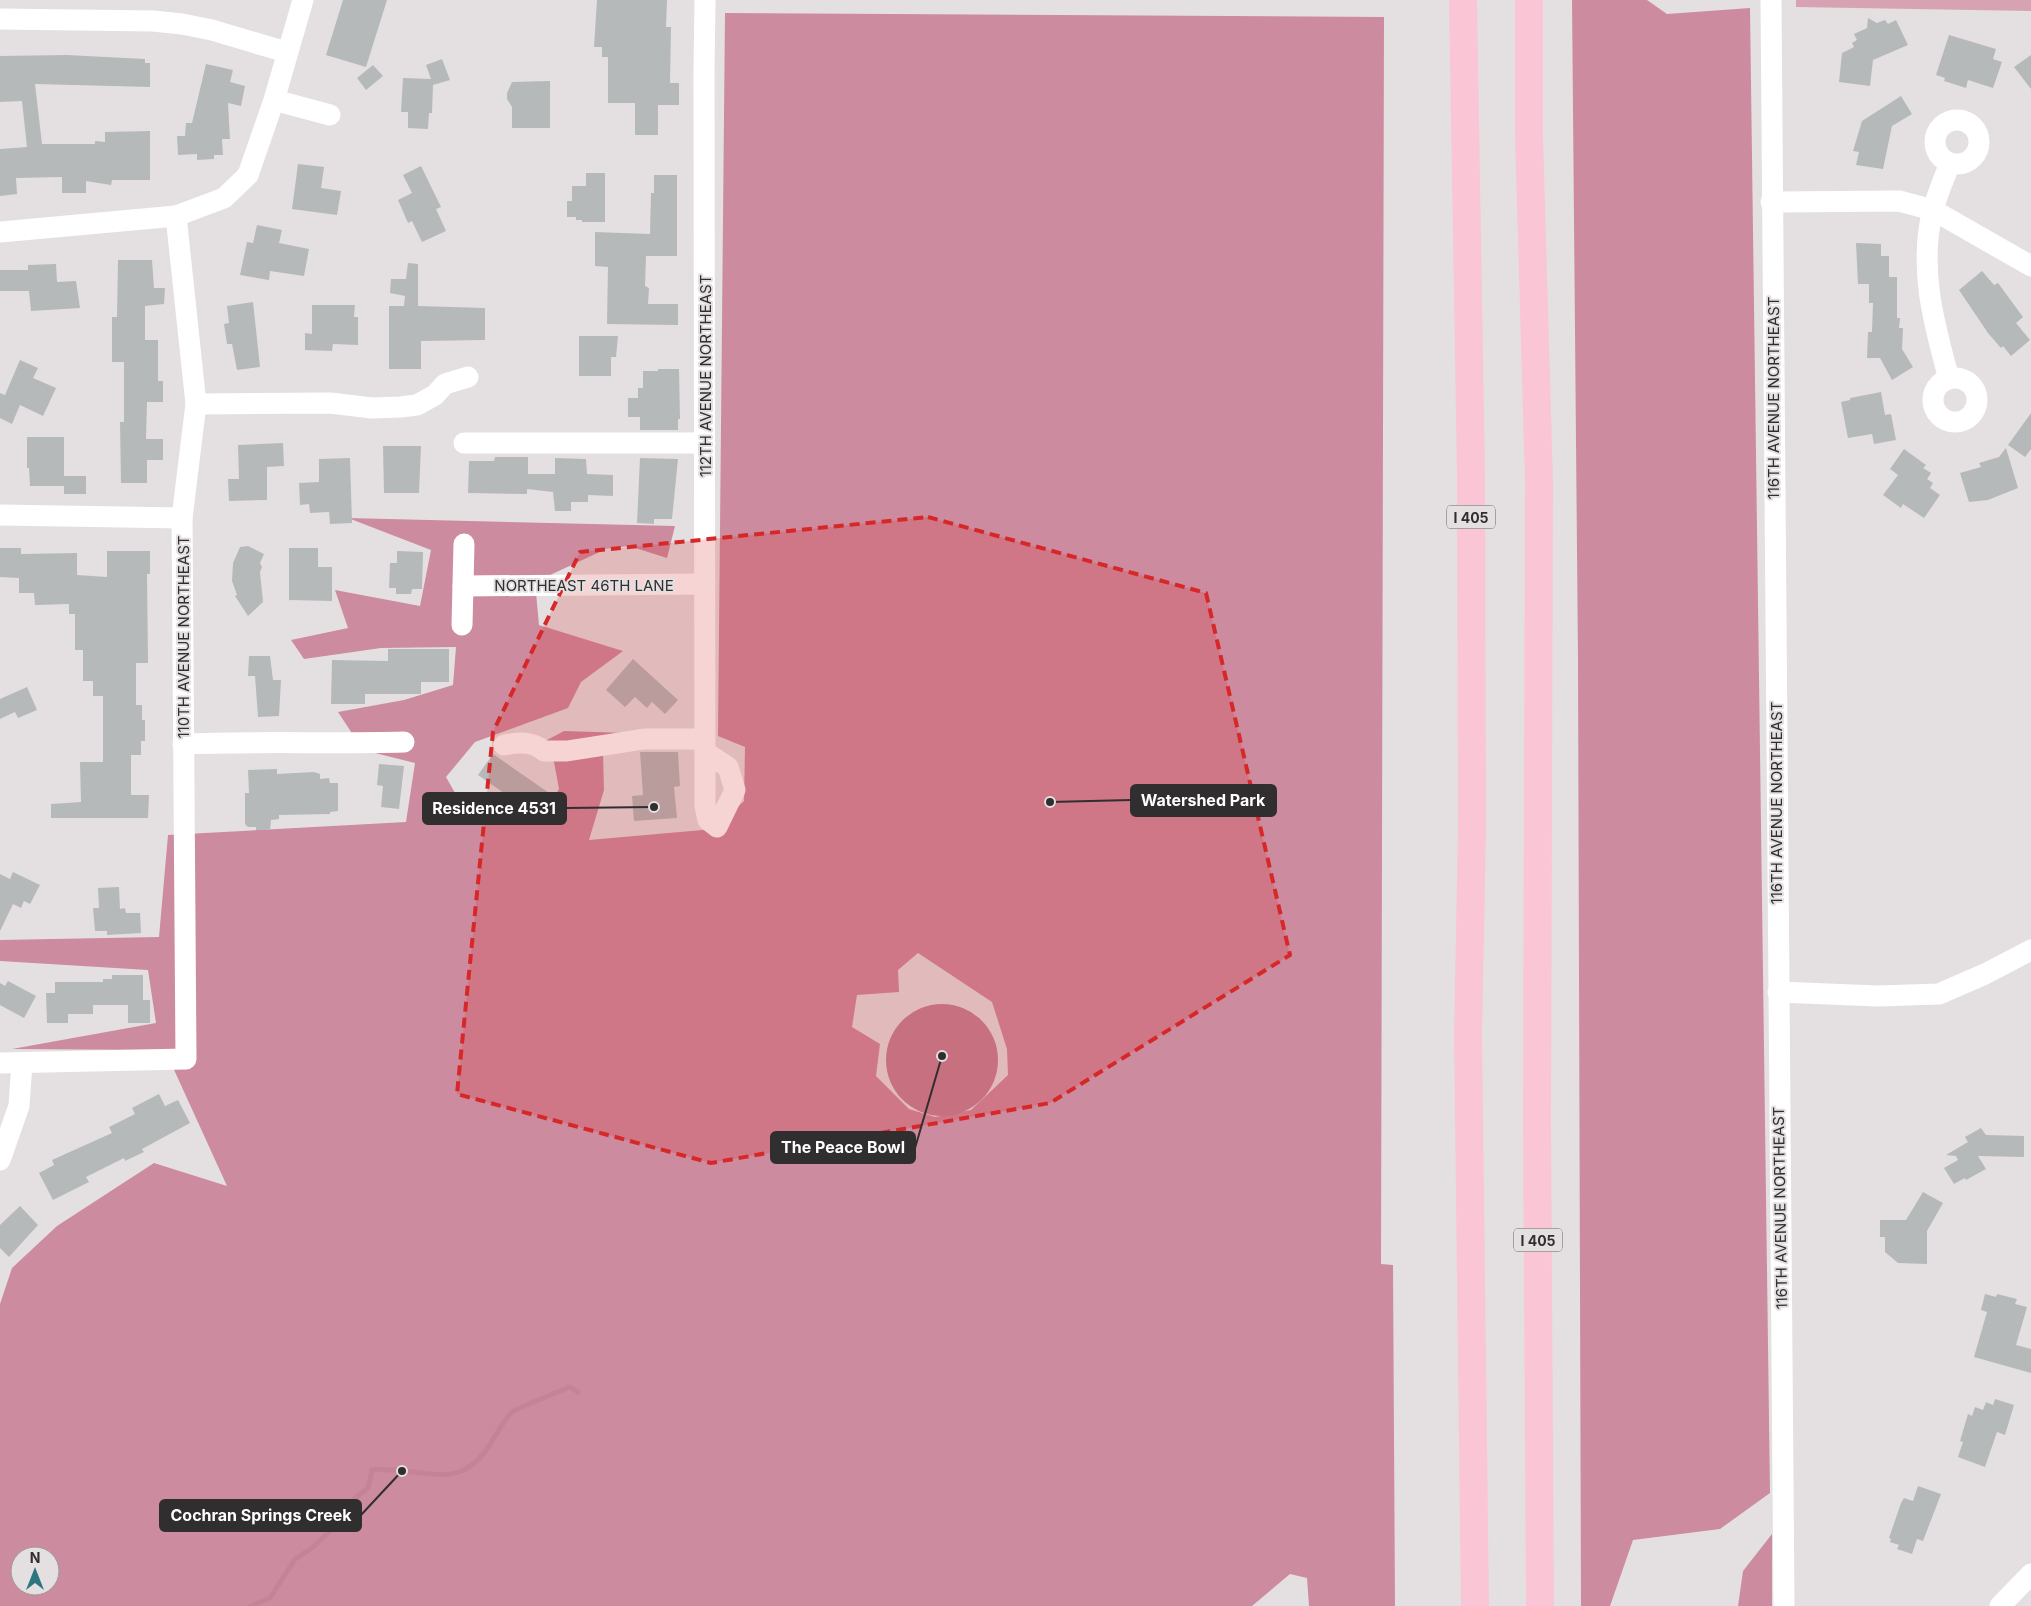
<svg xmlns="http://www.w3.org/2000/svg" width="2031" height="1606" font-family="Inter,sans-serif">
<style>
.green{fill:#d7a3b3}
.forest{fill:#cd8b9f;fill-rule:evenodd}
.water{fill:#c48397}
.lines{fill:none;stroke-linecap:round;stroke-linejoin:round}
.stream{stroke:#c48397;stroke-width:5}
.building{fill:#b5b9ba}
.minor{stroke:#fff;stroke-width:21}
.highway{stroke:#fac5d4;stroke-width:28}
.marked{fill:#d62828;fill-opacity:0.2;stroke:#d62828;stroke-width:4;stroke-dasharray:10 6;stroke-linejoin:round}
.labels{text-anchor:middle;dominant-baseline:central;stroke-width:4;stroke-linejoin:round;paint-order:stroke}
.shield{fill:#e4e0e1;stroke:#666364;stroke-width:1}
.shield-label{font-size:14px;font-weight:bold;fill:#302e2f}
.street-label{font-size:15px;fill:#302e2f;stroke:#e4e0e1}
.leader{fill:none;stroke:#302e2f;stroke-width:2}
.callout-dot{fill:#302e2f;stroke:#e4e0e1;stroke-width:2}
.callout{fill:#302e2f;stroke:#302e2f;stroke-width:2}
.callout-label{font-size:16px;text-anchor:middle;font-weight:bold;fill:#fff}
</style>
<rect width="100%" height="100%" fill="#e4e0e1"/>
<polygon class="green" points="1796,0 2031,0 2031,11 1796,7"/>
<g class="forest">
<polygon points="1572,0 1647,0 1667,14 1750,8 1770,1493 1720,1529 1633,1540 1610,1606 1581,1606 1578,660"/>
<path d="M725 13 1384 17 1381 1264 1393 1265 1395 1606H1309L1307 1578 1290 1574 1252 1606H0V1304L12 1268 57 1226 154 1163 227 1186 165 1050 12 1049 156 1023 148 970 0 961V940L159 937 168 835 406 822 415 763 363 750 338 712 404 700 453 685 456 647 381 648 304 659 291 640 348 628 335 590 420 606 431 550 348 518 675 526 667 558 629 546 606 549 535 582 539 625 623 651 581 682 568 708 475 742 446 777 471 821 540 820 559 789 554 762 532 748 564 731 627 733 603 753 604 790 589 840 714 829 744 801 745 747 718 736ZM918 953 992 1002 1007 1049 1008 1075 971 1110 935 1117 909 1109 876 1076 880 1044 852 1027 857 995 899 992 898 970ZM20 1556H50V1586H20Z"/>
<polygon points="1772,1534 1772,1606 1738,1606 1743,1571"/>
</g>
<circle class="water" cx="942" cy="1060" r="56"/>
<g class="lines">
<path class="stream" d="M251 1606 270 1598 295 1559 312 1548 334 1527 349 1521 354 1499 368 1488 372 1470C397 1466 437 1480 459 1472 488 1461 493 1433 511 1413 515 1409 560 1391 570 1387L578 1392"/>
</g>
<g class="building">
<polygon points="343,0 387,0 366,67 326,55"/>
<polygon points="597,0 667,0 666,27 671,27 670,83 679,83 679,105 658,105 658,135 635,135 635,103 608,103 608,57 602,57 602,47 594,47"/>
<polygon points="1868,18 1877,23 1885,20 1888,24 1896,20 1908,45 1873,60 1870,86 1839,82 1842,53 1854,47 1852,43 1857,40 1854,34 1867,28"/>
<polygon points="1949,35 1996,49 1993,59 2002,62 1993,88 1968,80 1966,88 1944,81 1945,78 1936,75"/>
<polygon points="67,55 145,59 145,63 150,63 150,87 35,84 42,144 95,144 95,141 105,142 105,132 150,131 150,180 112,180 111,185 86,181 86,193 62,193 62,177 16,178 17,194 0,196 0,149 27,147 22,101 0,102 0,56"/>
<polygon points="2031,55 2031,89 2014,67"/>
<polygon points="442,59 450,80 433,85 432,113 429,113 428,129 408,128 408,112 401,112 403,78 431,79 426,65"/>
<polygon points="206,64 233,70 230,82 245,86 241,106 228,103 230,139 222,139 223,155 214,155 214,159 197,160 197,154 178,155 177,136 185,136 186,123 192,123"/>
<polygon points="373,65 383,76 366,90 357,78"/>
<polygon points="550,81 550,128 512,128 512,107 507,99 507,93 512,82"/>
<polygon points="1901,96 1912,114 1892,126 1883,169 1856,165 1859,152 1853,151 1862,121"/>
<polygon points="298,164 324,167 321,188 341,191 337,215 292,209"/>
<polygon points="421,166 441,207 436,209 446,231 422,242 412,221 408,223 398,200 412,193 403,175"/>
<polygon points="586,173 605,173 605,222 582,222 582,220 576,220 576,217 567,217 567,201 572,201 572,186 586,186"/>
<polygon points="654,175 677,175 677,256 646,256 645,286 649,288 648,304 678,304 678,325 607,324 608,267 595,266 595,232 650,234 651,193 654,193"/>
<polygon points="257,225 282,230 279,243 309,249 304,276 270,271 269,280 240,275 247,242 253,243"/>
<polygon points="1856,243 1881,244 1881,256 1889,256 1889,277 1897,277 1897,318 1900,318 1899,328 1903,328 1902,349 1913,367 1892,380 1880,358 1867,358 1868,332 1872,332 1873,303 1869,303 1869,284 1858,284"/>
<polygon points="118,260 152,260 154,288 165,288 164,304 145,306 145,340 158,340 158,381 163,381 163,402 147,402 146,439 163,439 163,460 147,460 147,483 121,483 120,422 124,422 124,362 112,362 112,317 117,317"/>
<polygon points="408,263 418,264 418,306 485,308 485,340 421,341 421,369 389,369 389,306 404,306 405,296 390,293 391,279 406,279"/>
<polygon points="56,264 57,282 76,281 80,308 31,311 29,291 0,291 0,270 28,270 28,265"/>
<polygon points="1982,271 1994,285 1998,283 2023,317 2016,323 2030,340 2011,356 2003,346 2001,348 1988,333 1959,290"/>
<polygon points="253,302 260,367 237,370 232,344 227,344 224,324 229,323 227,306"/>
<polygon points="312,305 355,305 354,317 358,317 358,345 333,344 332,351 305,350 305,333 312,334"/>
<polygon points="579,336 618,336 616,357 611,357 611,376 579,376"/>
<polygon points="20,360 38,368 33,378 56,388 43,416 20,405 12,424 0,418 0,393 5,395"/>
<polygon points="658,369 679,369 680,419 678,419 678,430 640,430 640,417 628,417 628,398 638,398 638,388 643,388 643,371 658,371"/>
<polygon points="1881,392 1885,415 1891,414 1896,440 1874,444 1872,434 1848,438 1841,402 1850,400 1850,398"/>
<polygon points="2031,413 2031,449 2025,457 2008,445"/>
<polygon points="27,437 64,437 64,486 30,486 29,468 27,468"/>
<polygon points="283,443 284,466 267,467 267,500 229,501 228,479 239,479 238,445"/>
<polygon points="383,446 421,446 419,493 384,493"/>
<polygon points="2006,448 2018,488 1988,500 1969,502 1960,473 1981,467 1979,463 1999,457"/>
<polygon points="1904,449 1926,465 1923,468 1931,473 1927,479 1933,483 1930,488 1940,495 1924,518 1903,504 1901,508 1883,495 1898,475 1890,469"/>
<polygon points="495,457 528,457 528,474 555,474 555,458 586,459 587,474 613,475 613,496 588,495 588,502 571,502 571,511 555,511 553,492 527,489 527,494 468,493 469,461 494,461"/>
<polygon points="350,458 352,523 330,524 329,512 310,513 309,504 300,505 299,483 319,482 319,459"/>
<polygon points="640,458 678,459 672,519 654,519 654,524 637,523"/>
<rect x="64" y="476" width="22" height="18"/>
<polygon points="248,546 264,554 260,563 262,567 260,572 263,602 248,616 235,596 237,595 232,581 233,563 240,547"/>
<polygon points="0,548 21,548 21,554 77,553 77,575 107,577 107,551 150,551 150,574 147,574 148,663 136,663 136,705 142,705 142,720 145,720 145,741 141,741 141,755 131,755 131,795 149,795 148,818 51,818 51,804 81,802 80,762 103,762 103,696 93,696 93,681 83,681 83,650 75,650 75,614 69,614 69,604 35,605 34,593 19,593 19,578 0,577"/>
<polygon points="289,548 318,548 318,567 332,567 332,601 289,600"/>
<polygon points="397,551 423,552 422,589 412,589 411,594 396,594 396,588 389,588 390,563 397,563"/>
<polygon points="388,649 449,649 449,682 421,682 421,694 365,694 365,704 331,704 332,660 388,661"/>
<polygon points="249,656 270,656 273,680 281,680 279,716 258,717 255,676 248,676"/>
<polygon points="633,659 678,700 665,714 652,702 647,708 635,697 625,707 606,690"/>
<polygon points="27,687 37,710 18,718 15,712 0,719 0,699"/>
<polygon points="640,752 678,752 680,786 674,787 677,818 634,821 632,796 643,795"/>
<polygon points="493,754 552,795 537,816 478,775"/>
<polygon points="379,764 404,766 399,809 381,807 383,786 377,785"/>
<polygon points="277,769 277,774 314,772 320,774 320,779 329,778 330,783 338,783 338,811 330,812 330,814 279,815 279,819 271,820 270,830 256,830 256,827 248,827 245,824 245,793 249,793 248,770"/>
<polygon points="13,872 40,885 30,904 24,901 21,908 13,904 0,931 0,874 10,879"/>
<polygon points="119,887 120,909 125,908 126,913 140,913 141,933 107,935 107,931 95,931 93,908 99,908 98,888"/>
<polygon points="112,975 143,975 143,1000 150,1000 150,1023 128,1023 128,1005 93,1005 93,1014 68,1014 68,1023 47,1023 46,993 55,993 55,982 103,982 103,979 112,979"/>
<polygon points="8,981 36,996 24,1018 0,1005 0,983 5,986"/>
<polygon points="159,1094 165,1106 178,1100 190,1123 142,1149 144,1152 125,1161 124,1158 86,1177 89,1182 53,1200 39,1173 54,1165 52,1160 112,1133 109,1127 135,1114 132,1108"/>
<polygon points="1981,1128 1986,1135 2024,1136 2024,1157 1978,1156 1986,1169 1966,1180 1965,1178 1954,1184 1944,1168 1958,1160 1956,1156 1946,1155 1968,1142 1965,1137"/>
<polygon points="1923,1192 1943,1203 1927,1231 1927,1264 1898,1263 1885,1252 1885,1237 1880,1237 1880,1220 1906,1220"/>
<polygon points="20,1206 38,1225 9,1257 0,1248 0,1225"/>
<polygon points="1985,1294 1996,1297 1997,1294 2017,1299 2015,1304 2027,1307 2016,1345 2031,1349 2031,1373 1974,1357 1987,1312 1981,1310"/>
<polygon points="1995,1399 2014,1405 2005,1435 1997,1432 1985,1467 1958,1457 1963,1442 1960,1441 1968,1414 1972,1416 1975,1407 1983,1410 1986,1402 1993,1405"/>
<polygon points="1918,1486 1941,1494 1923,1541 1917,1539 1912,1554 1897,1549 1899,1545 1890,1542 1891,1539 1889,1538 1901,1503 1904,1498 1913,1501"/>
</g>
<g class="lines">
<g class="minor">
<polyline points="1771,0 1784,1606"/>
<polyline points="0,19 153,21 182,24 212,30 286,52"/>
<polyline points="274,100 330,115"/>
<circle cx="1957" cy="142" r="22"/>
<polyline points="1771,202 1899,201 1933,210 2031,266"/>
<polyline points="0,232 176,216 224,198 248,175 274,100 303,0"/>
<circle cx="1955" cy="400" r="22"/>
<path d="M1949 379C1934 324 1918 267 1933 210 1937 194 1944 179 1950 163"/>
<polyline points="196,404 330,403 372,408 400,407 417,405 435,395 445,384 468,377"/>
<polyline points="464,443 705,443"/>
<polyline points="0,515 182,518"/>
<polyline points="463,586 705,584"/>
<polyline points="462,625 464,544"/>
<path d="M183 744C257 741 330 744 404 742"/>
<path d="M504 745C520 742 532 741 544 751H567L644 739H705"/>
<polyline points="705,752 728,767 735,790 717,827 708,820 705,806 704,70 705,0"/>
<polyline points="1778,992 1878,996 1939,994 1985,974 2031,950"/>
<polyline points="0,1063 186,1059 182,518 196,404 176,216"/>
<polyline points="0,1160 19,1106 22,1063"/>
<polyline points="2000,1606 2031,1574"/>
</g>
<g class="highway">
<polyline points="1463,0 1471,476 1472,829 1468,1034 1475,1606"/>
<polyline points="1529,0 1529,136 1539,482 1537,1123 1540,1606"/>
</g>
</g>
<path class="marked" d="M928 517 1206 593 1290 955 1050 1103 711 1163 457 1094 493 732 580 552Z"/>
<g class="labels">
<g class="shield">
<rect x="1447" y="505.5" width="48" height="23" rx="4"/>
<rect x="1514" y="1228.5" width="48" height="23" rx="4"/>
</g>
<g class="shield-label">
<text x="1471" y="517">I 405</text>
<text x="1538" y="1240">I 405</text>
</g>
<g class="street-label">
<text transform="translate(705 376) rotate(-90)">112TH AVENUE NORTHEAST</text>
<text transform="translate(1773 398) rotate(-90)">116TH AVENUE NORTHEAST</text>
<text x="584" y="585">NORTHEAST 46TH LANE</text>
<text transform="translate(183 637) rotate(-90)">110TH AVENUE NORTHEAST</text>
<text transform="translate(1776 803) rotate(-90)">116TH AVENUE NORTHEAST</text>
<text transform="translate(1780 1208) rotate(-91)">116TH AVENUE NORTHEAST</text>
</g>
</g>
<path class="leader" d="M1050 802L1131 800M654 807L566 808M942 1056L915 1148M402 1471L361 1515"/>
<g class="callout-dot">
<circle cx="1050" cy="802" r="5"/>
<circle cx="654" cy="807" r="5"/>
<circle cx="942" cy="1056" r="5"/>
<circle cx="402" cy="1471" r="5"/>
</g>
<g class="callout">
<rect x="1131" y="785" width="145" height="31" rx="5"/>
<rect x="423" y="793" width="143" height="31" rx="5"/>
<rect x="771" y="1132" width="144" height="31" rx="5"/>
<rect x="160" y="1500" width="201" height="31" rx="5"/>
</g>
<g class="callout-label">
<text x="1203" y="806">Watershed Park</text>
<text x="494" y="814">Residence 4531</text>
<text x="843" y="1153">The Peace Bowl</text>
<text x="261" y="1521">Cochran Springs Creek</text>
</g>
<g transform="translate(35 1571)"><circle r="24" fill="#e4e0e1" stroke="#9c999a"/>
<path d="M0-4L9 19L0 12L-9 19Z" fill="#2d757f"/>
<text y="-8" font-size="14" font-weight="bold" text-anchor="middle" fill="#302e2f">N</text>
</g>
</svg>
